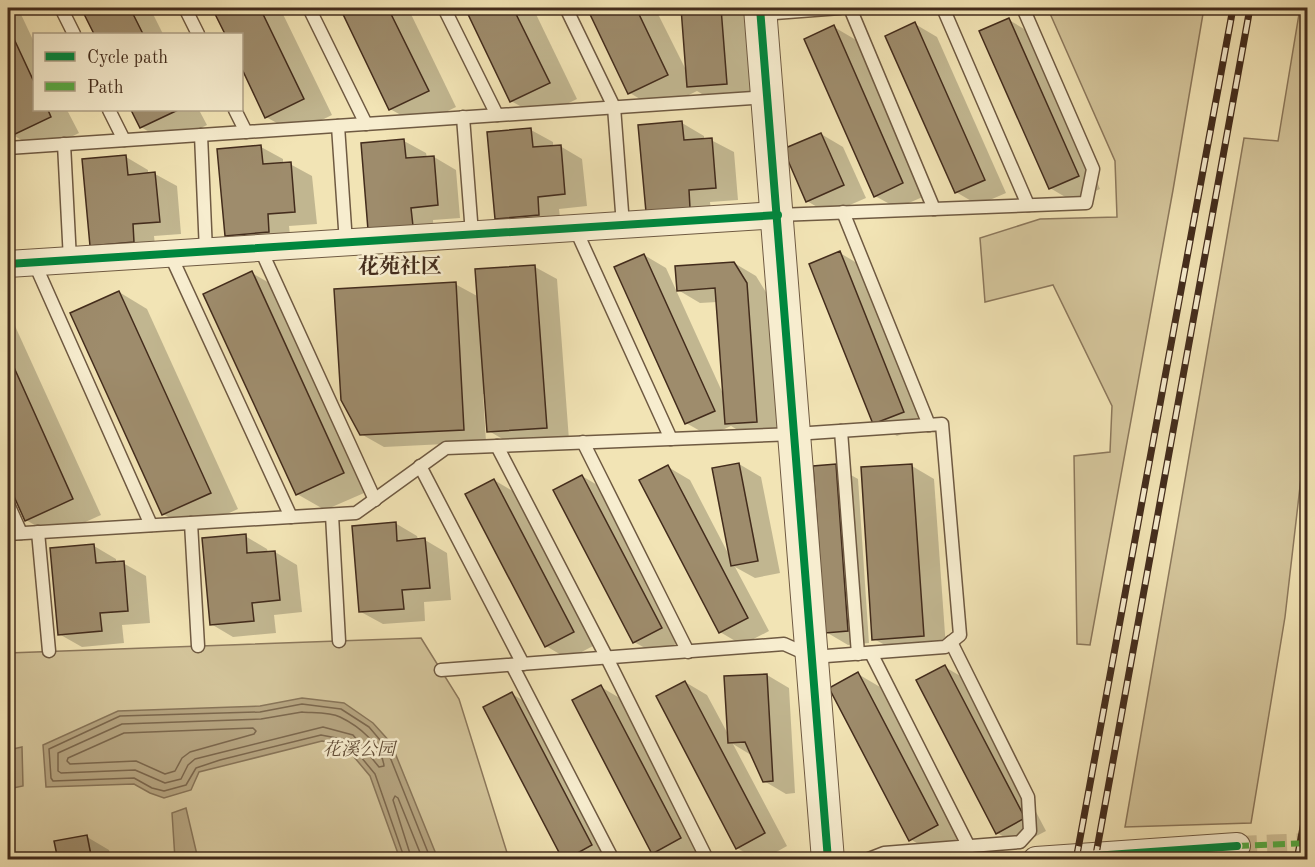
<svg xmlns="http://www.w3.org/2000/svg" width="1315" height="867" font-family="'Old Standard TT','Noto Serif SC',serif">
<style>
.green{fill:#d4c59b;stroke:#8c785c;stroke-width:1.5}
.water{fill:#b6a581;stroke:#887559;stroke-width:1.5}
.shadow{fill:#0003}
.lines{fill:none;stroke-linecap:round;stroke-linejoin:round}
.shore{stroke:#7c684e;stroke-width:1.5}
.building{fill:#9e8c6c;stroke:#432c1c;stroke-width:1.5}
.pedestrian-tunnel{stroke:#cfbf96;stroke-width:20;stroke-dasharray:20 10;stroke-linecap:butt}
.service-casing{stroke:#6f5a42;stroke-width:15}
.minor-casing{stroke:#6f5a42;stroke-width:28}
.tertiary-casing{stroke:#6f5a42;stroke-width:34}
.service{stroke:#f7edcf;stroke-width:12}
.minor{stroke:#f7edcf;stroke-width:26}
.tertiary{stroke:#f7edcf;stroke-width:32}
.rail-casing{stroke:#432c1c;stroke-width:7}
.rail{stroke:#f7edcf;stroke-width:4.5;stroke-dasharray:14;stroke-linecap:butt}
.quiet{stroke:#56ab43;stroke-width:6;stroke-dasharray:12 6;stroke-linecap:butt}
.cycleway-casing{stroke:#f7edcf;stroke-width:11}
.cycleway{stroke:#00873e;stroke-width:8}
.labels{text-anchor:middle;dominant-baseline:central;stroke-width:5;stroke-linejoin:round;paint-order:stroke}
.park-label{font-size:18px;font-style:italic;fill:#604b35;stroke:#f7edcf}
.quarter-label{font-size:21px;font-weight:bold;fill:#432c1c;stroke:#f7edcf}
</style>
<rect width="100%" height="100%" fill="#f2e4b5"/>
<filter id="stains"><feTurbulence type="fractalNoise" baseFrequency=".00333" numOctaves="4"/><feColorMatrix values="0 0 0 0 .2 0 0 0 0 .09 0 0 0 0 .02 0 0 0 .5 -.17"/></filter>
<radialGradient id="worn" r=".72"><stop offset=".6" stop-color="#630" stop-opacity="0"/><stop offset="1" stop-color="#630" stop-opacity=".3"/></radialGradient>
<g class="green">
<polygon points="1074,8 1204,8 1173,190 1090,645 1077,644 1074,456 1110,452 1112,406 1053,285 985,302 980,238 1040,219 1117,217 1115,161 1048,9"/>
<polygon points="1300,8 1308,8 1307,426 1285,617 1251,823 1125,827 1244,138 1278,141"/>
<polygon points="421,638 459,699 509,859 8,860 8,653"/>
</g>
<g class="water">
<polygon points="302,698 344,703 373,723 391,743 438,859 400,859 370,776 344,745 322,741 199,772 191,790 164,798 150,793 134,784 46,787 43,745 118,711 260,706"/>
<polygon points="22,747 23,786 8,789 8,750"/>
<polygon points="186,808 198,859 175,859 172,813"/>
</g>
<g class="shadow">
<polygon points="8,8 18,8 34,42 34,110 67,110 79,133 41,152 13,135 8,125"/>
<polygon points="83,8 150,8 163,34 96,34"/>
<polygon points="213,8 280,8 332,115 295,133 266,117 242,66 242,34 226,34"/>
<polygon points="341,8 408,8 456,107 419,125 390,109"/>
<polygon points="466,8 533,8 577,99 540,117 511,101"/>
<polygon points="588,8 655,8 688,74 683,8 747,8 755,100 717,103 697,91 658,110 630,93"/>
<polygon points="1009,20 1031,33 1100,189 1072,201 1050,188"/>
<polygon points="915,24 937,37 1006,193 978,205 956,192"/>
<polygon points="834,27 856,40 925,196 897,208 875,196"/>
<polygon points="132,110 199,110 207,125 169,144 141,127"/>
<polygon points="682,123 704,136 704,140 711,140 734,152 738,200 710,202 712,220 670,224"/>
<polygon points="531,130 553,142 553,147 560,146 582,159 587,206 559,209 561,227 519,230 496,218"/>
<polygon points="821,134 843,147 866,198 829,214 807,201"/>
<polygon points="404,141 426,153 427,158 434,157 456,170 460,218 433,220 434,238 392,242"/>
<polygon points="261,147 283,159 283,164 290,164 312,176 317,224 289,226 291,244 249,248 226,235"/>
<polygon points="126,157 148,170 148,174 155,174 177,186 181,234 154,236 156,254 113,258 91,245"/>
<polygon points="840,253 862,266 925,424 897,436 875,423"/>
<polygon points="644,255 666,268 724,396 717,302 700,303 678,290 734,263 756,276 769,297 779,434 748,436 731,426 709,436 686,423"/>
<polygon points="535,267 557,279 569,440 511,444 489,431 486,394 483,394 486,442 384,447 361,434 455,284 479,297"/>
<polygon points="252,273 280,289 371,490 325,510 297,494"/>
<polygon points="119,292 147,309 238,509 192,530 163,514"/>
<polygon points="8,313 10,315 101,515 54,536 26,520 8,479"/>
<polygon points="739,464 761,477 780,573 755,578 735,567 769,631 742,645 720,632 668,467 690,480 730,557"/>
<polygon points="835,466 858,479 869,643 848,645 826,632"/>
<polygon points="912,466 934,479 946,648 896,651 874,639"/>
<polygon points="582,476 604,489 683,640 656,654 634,642"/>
<polygon points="494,480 516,493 595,645 568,659 546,646"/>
<polygon points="395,523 417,536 418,540 425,540 447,553 451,600 424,602 425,621 383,624 361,612"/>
<polygon points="245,536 267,549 268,553 275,552 297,565 302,612 274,615 276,633 233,637 211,624"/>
<polygon points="94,546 116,559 116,563 123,563 146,576 150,623 122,625 124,643 82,647 59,634"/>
<polygon points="945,667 967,680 1046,831 1019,845 997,833"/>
<polygon points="858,674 880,687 959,838 932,852 910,839"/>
<polygon points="767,675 789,688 795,793 786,794 764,781 751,755 733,744 787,846 762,860 758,860 737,848 685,682 707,695 729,736"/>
<polygon points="601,687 623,700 702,851 686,860 665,860 653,853"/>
<polygon points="512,694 534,707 610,860 564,859"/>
<polygon points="87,837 109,850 111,860 59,860"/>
</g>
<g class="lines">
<g class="shore">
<path d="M302 712C313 713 330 712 340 717 359 726 382 745 384 766L379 767 353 735 323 727 195 759 188 765 181 779 165 783 135 770 61 773 58 771V753L122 724 261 719Z"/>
<polygon points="253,728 256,731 254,734 190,752 182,758 175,771 165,774 136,761 70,764 67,761 68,758 124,733"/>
<polyline points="405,860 375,774 347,740 321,735 220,760 196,768 186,785 164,791 152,788 134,778 53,781 51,778 49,749 120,716 260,712 302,704 341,709 369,727 386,747 431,860"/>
<polyline points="412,860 393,800 395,796 398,798 423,860"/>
</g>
</g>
<g class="building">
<polygon points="81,8 130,8 143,34 94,34"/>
<polygon points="212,8 260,8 304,99 265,118 242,69 242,34 225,34"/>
<polygon points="340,8 388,8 429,91 389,110"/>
<polygon points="465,8 513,8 550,83 510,102"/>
<polygon points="587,8 636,8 668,75 628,94"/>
<polygon points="681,8 721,8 727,84 687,87"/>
<polygon points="1009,18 1079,176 1049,189 979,31"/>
<polygon points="915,22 985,180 955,193 885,36"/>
<polygon points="834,25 903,183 874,197 804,39"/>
<polygon points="8,26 34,82 34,110 48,110 51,117 11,136 8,128"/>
<polygon points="131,110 178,110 140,128"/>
<polygon points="682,121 684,140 712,138 716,188 689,190 690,208 646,212 638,125"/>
<polygon points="531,128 533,147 561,145 565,194 538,197 539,215 495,219 487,132"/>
<polygon points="821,133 844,185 806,202 783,149"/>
<polygon points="404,139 406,158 434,156 438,205 411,208 413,226 368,230 361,143"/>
<polygon points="261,145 263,164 291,162 295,212 268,214 269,232 225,236 217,149"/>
<polygon points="126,155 128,175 155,172 160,222 133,224 134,242 90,246 82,159"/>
<polygon points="840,251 904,412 873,424 809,264"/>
<polygon points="644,254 715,411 685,424 614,267"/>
<polygon points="734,262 747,283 757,422 725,424 715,288 677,291 675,266"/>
<polygon points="535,265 547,428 487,432 475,269"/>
<polygon points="252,271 344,473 296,495 203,294"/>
<polygon points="456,282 464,430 360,435 341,400 334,289"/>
<polygon points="119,291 211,493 162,515 70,313"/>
<polygon points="8,354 73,499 25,521 8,483"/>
<polygon points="739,463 758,561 731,566 712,468"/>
<polygon points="836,464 848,631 825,633 813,466"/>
<polygon points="912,464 924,636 872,640 861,467"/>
<polygon points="668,465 748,618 719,633 639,480"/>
<polygon points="582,475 662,628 633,643 553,490"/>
<polygon points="494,479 574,632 545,647 465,494"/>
<polygon points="396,522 397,541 425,538 430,588 402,590 404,609 359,612 352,526"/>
<polygon points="246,534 247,553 275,551 280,600 252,603 254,621 210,625 202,538"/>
<polygon points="94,544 96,563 124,561 128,611 100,613 102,631 58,635 50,548"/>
<polygon points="945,665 1025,818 996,834 916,680"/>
<polygon points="858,672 938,825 909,841 829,688"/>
<polygon points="767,674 773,781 763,782 745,742 728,743 724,676"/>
<polygon points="685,681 765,833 736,849 656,696"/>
<polygon points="601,685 681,838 652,854 572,700"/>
<polygon points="512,692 592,845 565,860 563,860 483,707"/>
<polygon points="87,835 92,860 58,860 54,841"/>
</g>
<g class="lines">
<polyline class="pedestrian-tunnel" points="1237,846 1308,843"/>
<g class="service-casing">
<g id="service">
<polyline points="61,8 74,34"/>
<polyline points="185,8 198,34"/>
<polyline points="309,8 366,124"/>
<polyline points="444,8 497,115"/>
<polyline points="566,8 614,107 623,225"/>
<polyline points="850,8 934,209"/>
<polyline points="943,8 1028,205"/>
<polyline points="762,14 840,8"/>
<polyline points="109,110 124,140"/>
<polyline points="235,110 246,132"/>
<polyline points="463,117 472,234"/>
<polyline points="338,126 346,243"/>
<polyline points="201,135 206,252"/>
<polyline points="64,144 70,260"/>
<polyline points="8,148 767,97"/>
<polyline points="843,212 929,425"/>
<polyline points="778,215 1086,203 1093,169 1023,8"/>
<polyline points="575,228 671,439"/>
<polyline points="260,248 375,500"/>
<polyline points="170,254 291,517"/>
<polyline points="34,262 151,525"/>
<polyline points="841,431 858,654"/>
<polyline points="583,442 688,652"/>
<polyline points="497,446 607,658 706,857"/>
<polyline points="420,466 523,664"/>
<polyline points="8,504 21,533"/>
<polyline points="332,515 339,641"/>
<polyline points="191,523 198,646"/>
<polyline points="38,532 49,651"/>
<polyline points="8,534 356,513 446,448 795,434 942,424 960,635 945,647 813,657 784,644 441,670"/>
<polyline points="871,653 969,847"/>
<polyline points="512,665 613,860"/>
<polyline points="866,860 884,853 1020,842 1030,831 1028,797 951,642"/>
</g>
</g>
<g class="minor-casing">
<g id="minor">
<polyline points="8,264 778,215"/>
<polyline points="1036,860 1237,846"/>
</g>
</g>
<g class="tertiary-casing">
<polyline id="tertiary" points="760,8 828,860"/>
</g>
<use href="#service" class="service"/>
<use href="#minor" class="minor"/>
<use href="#tertiary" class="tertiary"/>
<g class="rail-casing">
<g id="rail">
<polyline points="1076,860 1233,8"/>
<polyline points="1095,860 1250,8"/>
<polyline points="1297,860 1308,800"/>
</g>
</g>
<use href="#rail" class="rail"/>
<polyline class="quiet" points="1237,846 1308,843"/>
<g class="cycleway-casing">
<g id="cycleway">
<polyline points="760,8 828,860"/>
<polyline points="8,264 778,215"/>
<polyline points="1036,860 1237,846"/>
</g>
</g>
<use href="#cycleway" class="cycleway"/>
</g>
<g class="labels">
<g class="park-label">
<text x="359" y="750">花溪公园</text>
</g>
<g class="quarter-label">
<text x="400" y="267">花苑社区</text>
</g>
</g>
<rect width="1315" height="867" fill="none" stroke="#f2e4b5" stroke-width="30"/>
<rect x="9" y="9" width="1297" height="849" fill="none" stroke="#432c1c" stroke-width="3"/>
<rect x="15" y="15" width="1285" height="837" fill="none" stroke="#432c1c" stroke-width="1.5"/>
<rect x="33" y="33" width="210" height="78" fill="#f7edcf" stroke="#afa087" stroke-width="1.5"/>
<rect x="45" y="52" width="30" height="9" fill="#00873e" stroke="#afa087" stroke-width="1.5"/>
<text x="87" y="63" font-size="18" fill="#432c1c">Cycle path</text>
<rect x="45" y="82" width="30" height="9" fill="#56ab43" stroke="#afa087" stroke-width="1.5"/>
<text x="87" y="93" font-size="18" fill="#432c1c">Path</text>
<rect width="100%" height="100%" filter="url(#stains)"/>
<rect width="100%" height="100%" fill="url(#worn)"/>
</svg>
